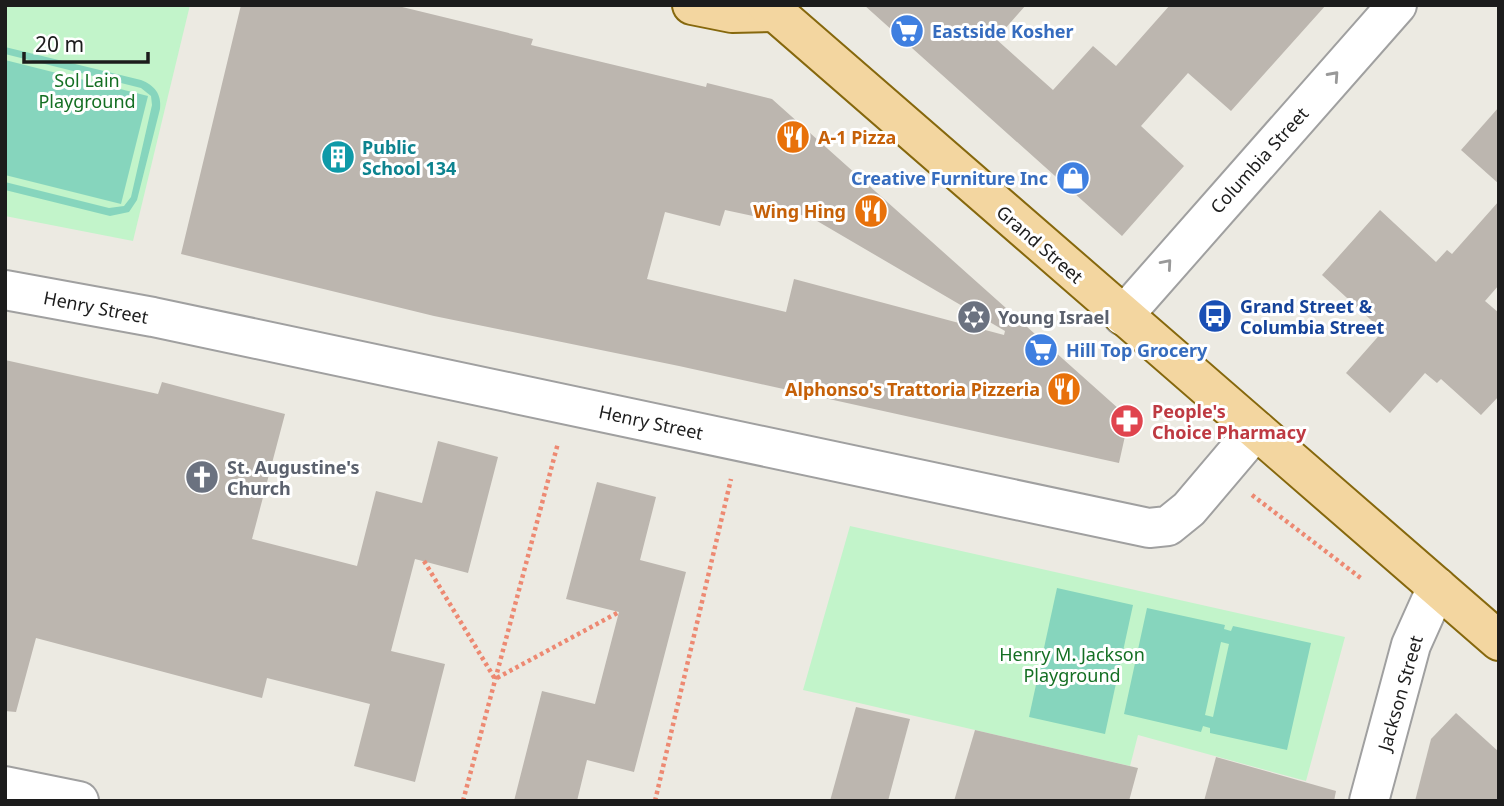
<svg xmlns="http://www.w3.org/2000/svg" width="1504" height="806" font-family="'Noto Sans',sans-serif">
<style>
.park{fill:#c2f4ca}
.pitch{fill:#86d5bd;fill-rule:evenodd}
.building{fill:#bcb6af;fill-rule:evenodd}
.lines{fill:none;stroke-linecap:round;stroke-linejoin:round}
.minor-casing{stroke:#a0a0a0;stroke-width:42}
.major-casing{stroke:#86680d;stroke-width:42}
.path{stroke:#ed8972;stroke-width:4.5;stroke-dasharray:3.5 3.5;stroke-linecap:butt}
.minor{stroke:#fff;stroke-width:38}
.major{stroke:#f3d6a0;stroke-width:38}
.oneway{stroke:#999}
.labels{text-anchor:middle;dominant-baseline:central;stroke-width:6;stroke-linejoin:round;paint-order:stroke}
.shop-label{font-size:18px;font-weight:bold;fill:#366cbe;stroke:#fff;text-anchor:start}
.park-label{font-size:18px;fill:#146f23;stroke:#fff}
.food-label{font-size:18px;font-weight:bold;fill:#c56008;stroke:#fff;text-anchor:end}
.culture-label{font-size:18px;font-weight:bold;fill:#0d838f;stroke:#fff;text-anchor:start}
.street-label{font-size:18px;fill:#1c1c1c;stroke:#fff}
.transit-label{font-size:18px;font-weight:bold;fill:#164399;stroke:#fff;text-anchor:start}
.worship-label{font-size:18px;font-weight:bold;fill:#5b616d;stroke:#fff;text-anchor:start}
.health-label{font-size:18px;font-weight:bold;fill:#be3a42;stroke:#fff;text-anchor:start}
</style>
<rect width="100%" height="100%" fill="#eceae2"/>
<g class="park">
<polygon points="5,5 190,5 133,241 5,216"/>
<polygon points="850,526 1345,637 1306,781 1138,735 1130,766 803,690"/>
</g>
<g class="pitch">
<path d="M5 47 141 80C154 85 162 94 160 109L137 200 129 212 110 216 5 190V182L109 208 124 206 131 197 152 105 151 96 141 88 5 54Z"/>
<polygon points="5,60 148,96 121,204 5,175"/>
<polygon points="1057,588 1133,605 1105,734 1029,717"/>
<path d="M1147 608 1225 625 1224 629 1231 631 1233 626 1311 643 1287 750 1210 733V728L1203 726 1201 732 1124 714ZM1221 642 1229 644 1213 717 1205 715Z"/>
</g>
<g class="building">
<path d="M241 5H394L533 39 531 45 706 87 707 83 772 99 1129 418 1119 463 679 366 434 316 181 254ZM757 203 812 218 1005 331 1004 335 794 279 786 312 647 279 665 212 720 226 725 210 753 216Z"/>
<polygon points="864,5 1026,5 996,39 1053,90 1093,46 1116,66 1170,5 1326,5 1231,111 1188,73 1141,126 1184,166 1122,236"/>
<polygon points="1499,107 1499,184 1461,150"/>
<polygon points="1499,201 1499,285 1485,301 1499,313 1499,396 1481,415 1441,379 1437,383 1425,373 1390,413 1346,373 1383,331 1322,275 1380,210 1436,262 1447,250 1452,254"/>
<polygon points="5,360 158,394 162,382 285,414 252,539 357,566 376,491 422,503 438,441 498,457 468,573 415,559 391,651 445,664 415,782 354,766 370,704 267,678 262,698 36,638 16,712 5,711"/>
<polygon points="597,482 656,497 640,560 686,572 634,772 587,760 577,801 514,801 542,691 595,704 619,612 566,599"/>
<polygon points="856,707 910,719 888,801 830,801"/>
<polygon points="1456,713 1499,752 1499,801 1415,801 1431,739"/>
<polygon points="975,730 1138,768 1129,801 954,801"/>
<polygon points="1216,757 1336,791 1334,801 1204,801"/>
</g>
<g class="lines">
<g class="minor-casing">
<g id="minor">
<polyline points="5,290 153,317 1149,528 1168,526 1189,509 1256,430"/>
<polyline points="1123,316 1397,5"/>
<polyline points="5,786 79,801"/>
<polyline points="1369,801 1411,645 1437,587"/>
</g>
</g>
<g class="major-casing">
<g id="major">
<polyline points="692,5 732,13 773,12"/>
<polyline points="767,5 1499,641"/>
</g>
</g>
<g class="path">
<polyline points="1252,495 1362,579"/>
<polyline points="424,561 495,679 619,612"/>
<polyline points="463,801 558,443"/>
<polyline points="655,801 731,479"/>
</g>
<use href="#minor" class="minor"/>
<use href="#major" class="major"/>
</g>
<defs><path id="oneway-chevron" d="M-2-3.5L2.5 0L-2 3.5" fill="none" stroke-width="1.6" stroke-linecap="round" stroke-linejoin="round" transform="scale(1.75)"/></defs>
<g class="oneway">
<use href="#oneway-chevron" transform="translate(1334 76) rotate(-48)"/>
<use href="#oneway-chevron" transform="translate(1167 264) rotate(-49)"/>
</g>
<defs>
<g id="supermarket-disc" transform="scale(1.75)"><circle r="9.5" fill="#3f7fe0" stroke="#fff"/><path d="M-6-5.5h2.5l.6 2H6L4.5 2H-2.5L-4.4-4H-6ZM-1.5 3.2a1.3 1.3 0 1 0 .1 0ZM3 3.2a1.3 1.3 0 1 0 .1 0Z" fill="#fff"/></g>
<g id="restaurant-disc" transform="scale(1.75)"><circle r="9.5" fill="#e8710a" stroke="#fff"/><path d="M-5-6h1v4h1v-4h1v4h1v-4h1v5L-1.5 .5V6h-2V.5L-5-1ZM5-6V6H3V1.5H1.5Q1.5-4 5-6Z" fill="#fff"/></g>
<g id="building-disc" transform="scale(1.75)"><circle r="9.5" fill="#0f9aa8" stroke="#fff"/><path d="M-4-6H4V6H1V3H-1V6H-4ZM-2.5-4.3h1.7v1.8h-1.7ZM.8-4.3h1.7v1.8H.8ZM-2.5-1h1.7V.8h-1.7ZM.8-1h1.7V.8H.8Z" fill="#fff"/></g>
<g id="shop-disc" transform="scale(1.75)"><circle r="9.5" fill="#3f7fe0" stroke="#fff"/><path d="M-5-2.5h2.3a2.7 3.5 0 0 1 5.4 0H5L5.5 6h-11ZM-1.5-2.5h3a1.5 2.3 0 0 0-3 0Z" fill="#fff"/></g>
<g id="bus-disc" transform="scale(1.75)"><circle r="9.5" fill="#1a4fb4" stroke="#fff"/><path d="M-5-6H5V4H4V6H2V4H-2V6H-4V4H-5ZM-3.5-4V0h7V-4ZM-3.5 1.2v1.5H-2V1.2ZM2 1.2v1.5H3.5V1.2Z" fill="#fff"/></g>
<g id="synagogue-disc" transform="scale(1.75)"><circle r="9.5" fill="#6b7280" stroke="#fff"/><path d="M0-6.5L5.6 3.2H-5.6ZM0 6.5L5.6-3.2H-5.6Z" fill="#fff"/></g>
<g id="pharmacy-disc" transform="scale(1.75)"><circle r="9.5" fill="#e0444e" stroke="#fff"/><path d="M-2-6h4v4h4v4h-4v4h-4v-4h-4v-4h4Z" fill="#fff"/></g>
<g id="church-disc" transform="scale(1.75)"><circle r="9.5" fill="#6b7280" stroke="#fff"/><path d="M-1.2-6h2.4v3.5h3.3v2.4h-3.3V6h-2.4V-.1h-3.3v-2.4h3.3Z" fill="#fff"/></g>
</defs>
<g fill-rule="evenodd">
<use href="#supermarket-disc" x="907" y="31"/>
<use href="#restaurant-disc" x="793" y="137"/>
<use href="#building-disc" x="338" y="157"/>
<use href="#shop-disc" x="1073" y="178"/>
<use href="#restaurant-disc" x="871" y="211"/>
<use href="#bus-disc" x="1215" y="316"/>
<use href="#synagogue-disc" x="974" y="317"/>
<use href="#supermarket-disc" x="1041" y="350"/>
<use href="#restaurant-disc" x="1064" y="389"/>
<use href="#pharmacy-disc" x="1127" y="421"/>
<use href="#church-disc" x="202" y="477"/>
</g>
<g class="labels">
<g class="shop-label">
<text x="932" y="31">Eastside Kosher</text>
<text x="1048" y="178" text-anchor="end">Creative Furniture Inc</text>
<text x="1066" y="350">Hill Top Grocery</text>
</g>
<g class="park-label">
<text x="87" y="80">Sol Lain<tspan x="87" dy="21">Playground</tspan></text>
<text x="1072" y="654">Henry M. Jackson<tspan x="1072" dy="21">Playground</tspan></text>
</g>
<g class="food-label">
<text x="818" y="137" text-anchor="start">A-1 Pizza</text>
<text x="846" y="211">Wing Hing</text>
<text x="1040" y="389">Alphonso's Trattoria Pizzeria</text>
</g>
<g class="culture-label">
<text x="362" y="147">Public<tspan x="362" dy="21">School 134</tspan></text>
</g>
<g class="street-label">
<text transform="translate(1259 160) rotate(-48)">Columbia Street</text>
<text transform="translate(1040 244) rotate(41)">Grand Street</text>
<text transform="translate(96 307) rotate(11)">Henry Street</text>
<text transform="translate(651 422) rotate(12)">Henry Street</text>
<text transform="translate(1400 693) rotate(-74)">Jackson Street</text>
</g>
<g class="transit-label">
<text x="1240" y="306">Grand Street &amp;<tspan x="1240" dy="21">Columbia Street</tspan></text>
</g>
<g class="worship-label">
<text x="998" y="317">Young Israel</text>
<text x="227" y="467">St. Augustine's<tspan x="227" dy="21">Church</tspan></text>
</g>
<g class="health-label">
<text x="1152" y="411">People's<tspan x="1152" dy="21">Choice Pharmacy</tspan></text>
</g>
</g>
<rect width="1504" height="806" fill="none" stroke="#1c1c1c" stroke-width="14"/>
<path d="M24 52v10h124v-10" fill="none" stroke="#1c1c1c" stroke-width="3.5"/>
<text x="35" y="52" font-size="21" fill="#1c1c1c" stroke="#ffffff" stroke-width="5" paint-order="stroke">20 m</text>
</svg>
